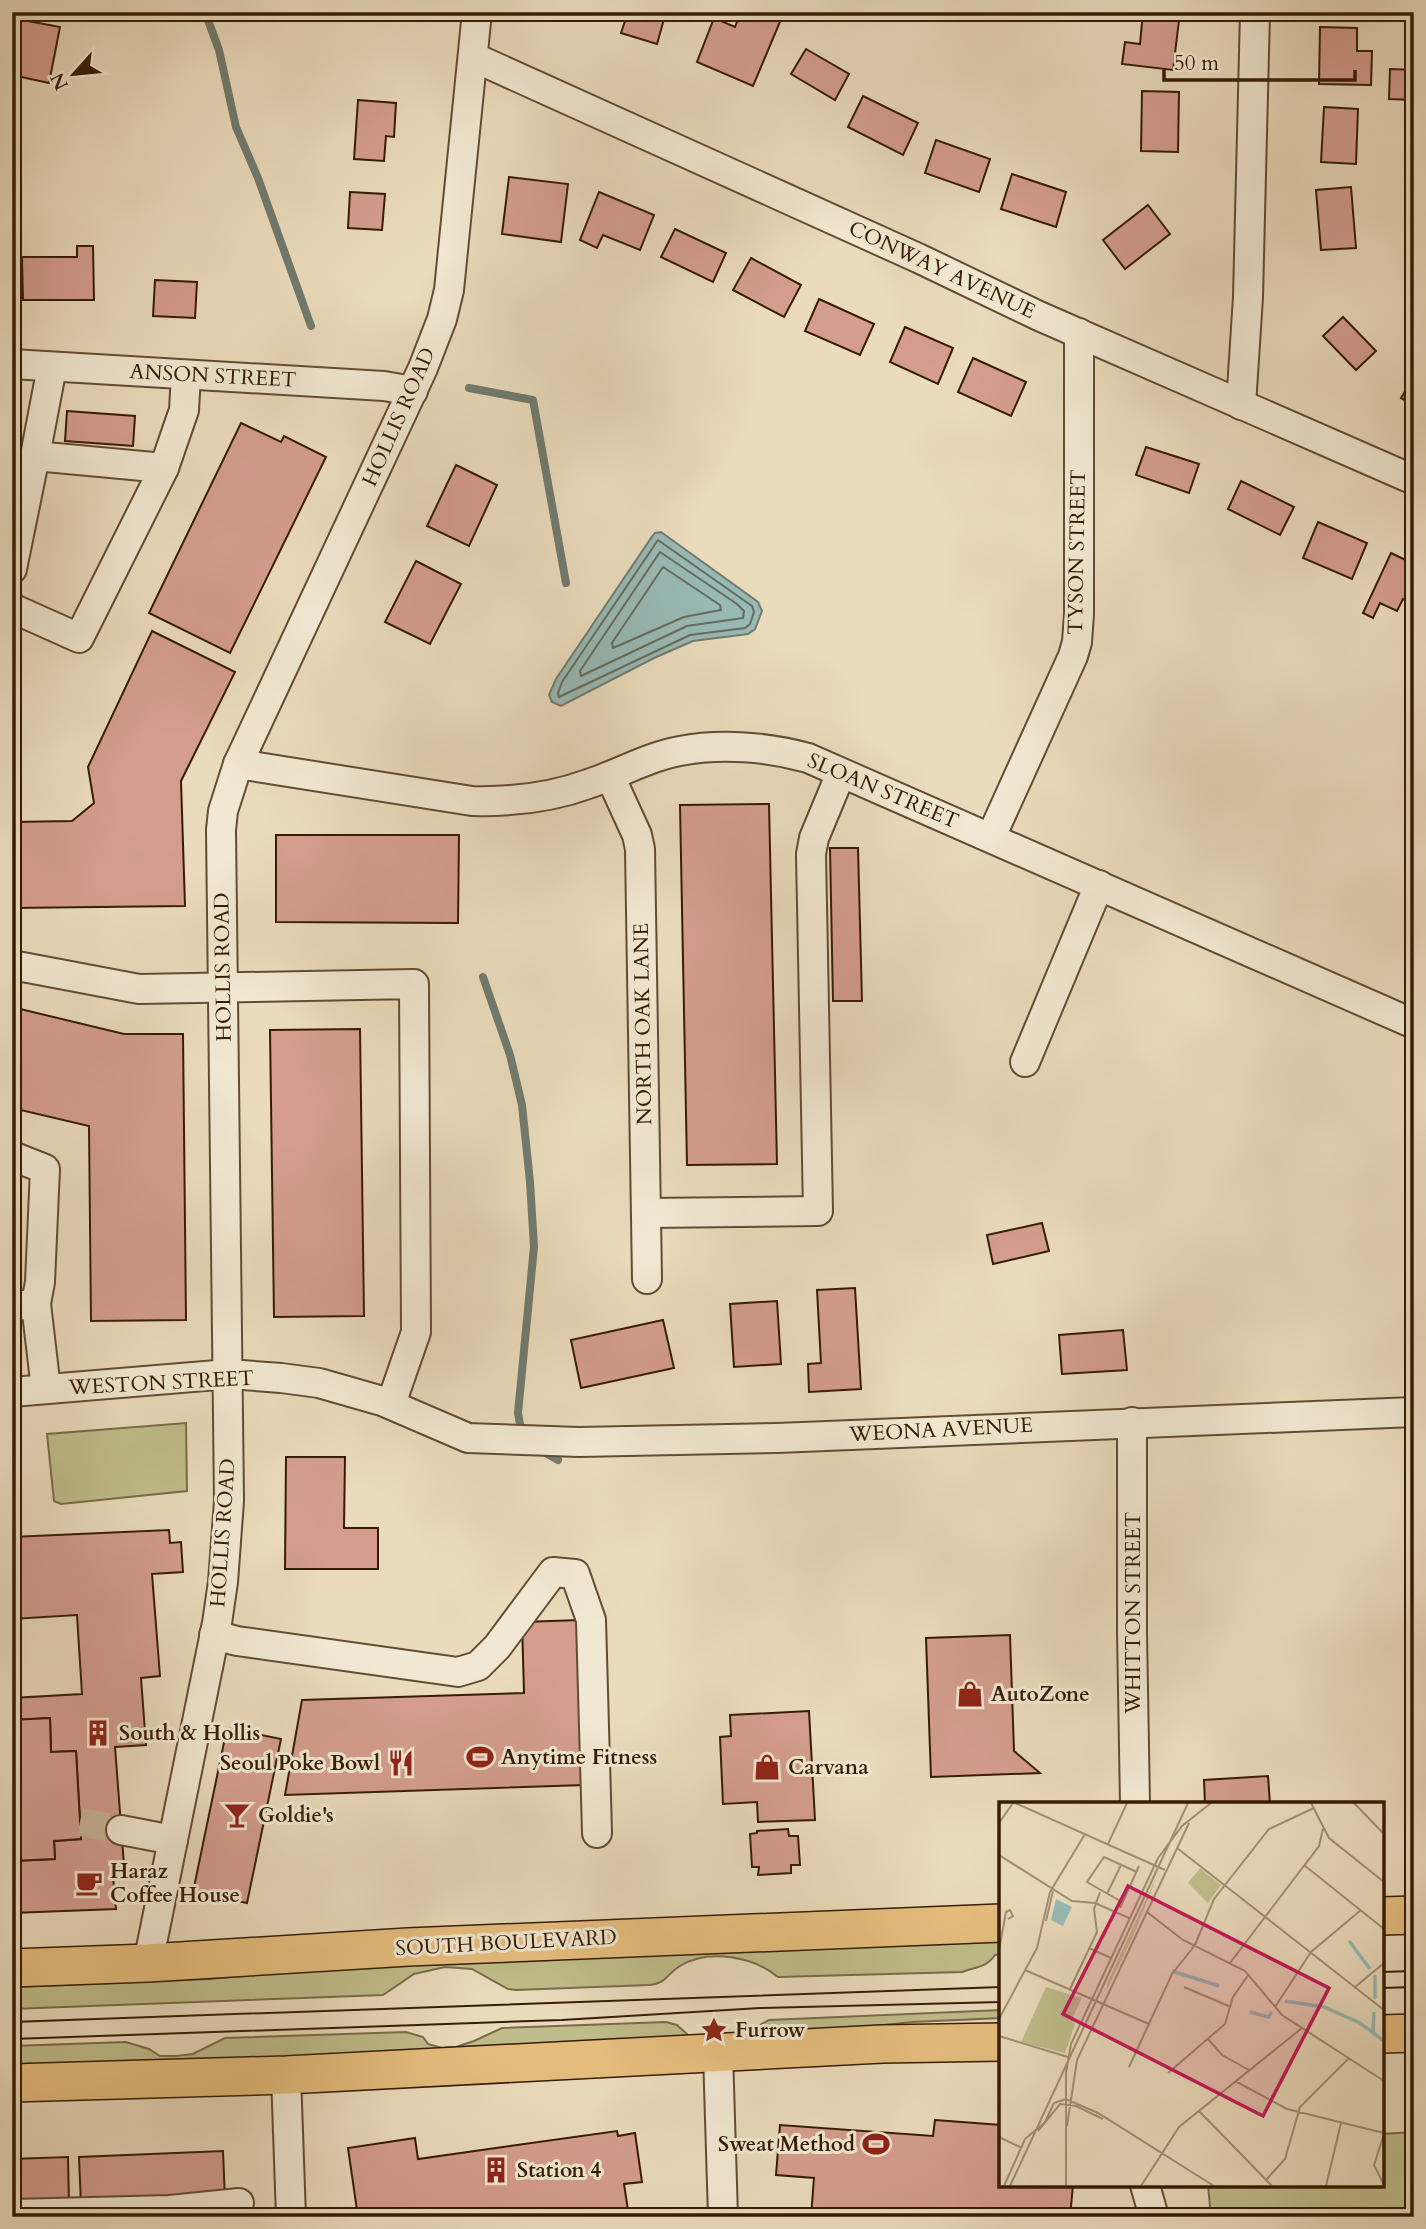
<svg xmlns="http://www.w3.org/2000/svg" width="1426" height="2229" font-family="Cardo,serif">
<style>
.green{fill:#bfbd8b;stroke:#7a6c48;stroke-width:2}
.water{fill:#98bab6;stroke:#717b6f;stroke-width:2}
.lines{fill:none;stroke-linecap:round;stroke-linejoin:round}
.shore{stroke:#676b5d;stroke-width:2}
.stream{stroke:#717b6f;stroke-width:8}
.building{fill:#d49d8e;stroke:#361c04;stroke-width:2}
.minor-tunnel{stroke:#c6b597;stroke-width:28;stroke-dasharray:28 14;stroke-linecap:butt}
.minor-casing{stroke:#634c32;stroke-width:32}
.major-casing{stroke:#361c04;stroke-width:40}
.minor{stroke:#f1e8d3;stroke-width:28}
.major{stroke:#e5be7e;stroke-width:37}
.tram{stroke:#361c04;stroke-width:2}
.labels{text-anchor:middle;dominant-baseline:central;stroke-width:6;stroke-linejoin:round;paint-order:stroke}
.street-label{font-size:21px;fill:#361c04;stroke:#f1e8d3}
.poi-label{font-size:21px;font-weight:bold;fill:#361c04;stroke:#f1e8d3;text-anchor:start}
.inset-river{fill:none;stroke:#98bab6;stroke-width:3.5}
.inset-road{fill:none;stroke:#a28f72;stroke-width:2}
.view{fill:#c2185b;fill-opacity:0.15;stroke:#c2185b;stroke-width:3.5}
.inset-edge{fill:none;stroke:#361c04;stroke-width:3.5}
</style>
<rect width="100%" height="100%" fill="#eadbbc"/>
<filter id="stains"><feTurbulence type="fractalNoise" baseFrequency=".00286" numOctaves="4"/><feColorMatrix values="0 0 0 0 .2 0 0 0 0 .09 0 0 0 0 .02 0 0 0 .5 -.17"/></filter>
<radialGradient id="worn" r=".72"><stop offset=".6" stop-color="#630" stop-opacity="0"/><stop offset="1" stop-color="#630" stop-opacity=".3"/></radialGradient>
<g class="green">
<polygon points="186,1423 187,1491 61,1504 54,1501 47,1434"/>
<path d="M996 1941 1001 1943V1954L995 1955C986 1968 975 1967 962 1972L778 1977C754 1957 709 1948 680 1966 666 1974 668 1983 649 1985L516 1990 508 1989 472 1969 445 1967 414 1974 383 1995 12 2009V1987L211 1979 338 1966Z"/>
<path d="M1001 2010V2018L913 2022 766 2037 12 2068V2046L126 2042 149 2049 160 2056H176L193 2054 225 2038 406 2032 423 2037 428 2044 442 2048 456 2047 474 2041 502 2028 666 2022 677 2025 689 2036C723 2036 738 2038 769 2020Z"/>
<polygon points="1414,2132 1414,2217 1211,2217 1208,2185 1382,2185 1382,2134"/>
</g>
<polygon class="water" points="661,532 758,602 762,611 755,629 748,634 693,641 654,658 561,706 552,702 549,695 556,679 651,538 655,533"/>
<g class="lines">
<g class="shore">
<polygon points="658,540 752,606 754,612 750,624 745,628 690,635 559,697 558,693 562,682"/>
<polygon points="660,552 737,604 744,611 743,618 687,626 581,676 580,671"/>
<polygon points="663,567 720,605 721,610 684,617 613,648 612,643"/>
</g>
<g class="stream">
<polyline points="205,12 219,50 236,127 258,178 311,326"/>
<polyline points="469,388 533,400 566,583"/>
<polyline points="483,977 510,1055 522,1105 530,1182 534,1247 518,1413 522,1436"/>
<polyline points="542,1451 558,1460"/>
</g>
</g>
<g class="building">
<polygon points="628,12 666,12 657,44 621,33"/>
<polygon points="741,12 773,12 782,17 753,86 697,62 714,18 735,27"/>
<polygon points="1143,12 1180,12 1173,70 1122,64 1125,42 1140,44"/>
<polygon points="12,18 60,27 49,83 12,75"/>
<polygon points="1320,27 1357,28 1357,51 1372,51 1371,85 1319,84"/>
<polygon points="806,49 849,74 835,100 791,74"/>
<polygon points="1390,69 1414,70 1414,100 1389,99"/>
<polygon points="1142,91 1179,92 1178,152 1141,151"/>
<polygon points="863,96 918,123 903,155 848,127"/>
<polygon points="358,100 396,103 394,137 386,136 384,161 354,159"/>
<polygon points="1324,107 1358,109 1356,164 1321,162"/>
<polygon points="936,140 990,159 979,192 925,173"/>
<polygon points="1012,174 1066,192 1056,227 1001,209"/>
<polygon points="509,177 568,184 561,242 502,234"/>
<polygon points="1351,187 1356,248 1321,250 1316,190"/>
<polygon points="350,192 385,194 382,230 348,228"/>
<polygon points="599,192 654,215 640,250 603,235 597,248 580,240"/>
<polygon points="1148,205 1170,234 1125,269 1103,240"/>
<polygon points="675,229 726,253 713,282 661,257"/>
<polygon points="77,246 93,246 94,300 23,300 22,257 77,257"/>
<polygon points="751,258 801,285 784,317 733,290"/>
<polygon points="155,280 197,282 195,318 153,316"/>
<polygon points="819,299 874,324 860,355 805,331"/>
<polygon points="1343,317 1376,351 1356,370 1323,336"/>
<polygon points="905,327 953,348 938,384 890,362"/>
<polygon points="973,358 1026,382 1011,416 958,392"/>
<polygon points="1414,376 1414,405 1401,398"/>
<polygon points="67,411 135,416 133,446 65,441"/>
<polygon points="241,423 281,442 284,436 326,457 230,653 149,613"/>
<polygon points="1146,447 1199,464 1189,493 1136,475"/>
<polygon points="456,465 497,485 469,546 427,526"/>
<polygon points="1241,481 1294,507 1280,535 1228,509"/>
<polygon points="1318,522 1367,543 1352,579 1303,558"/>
<polygon points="1391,553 1414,564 1414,604 1403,599 1397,611 1380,603 1373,618 1363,613"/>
<polygon points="416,561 461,584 430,644 385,622"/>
<polygon points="152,631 235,672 181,781 185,906 12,908 12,822 72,821 94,803 88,767"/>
<polygon points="769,804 777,1164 687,1165 680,805"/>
<polygon points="276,835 459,835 458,923 276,922"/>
<polygon points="830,848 858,848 862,1001 833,1001"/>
<polygon points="12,1007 124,1034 183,1034 186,1320 91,1321 89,1126 12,1108"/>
<polygon points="360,1029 364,1316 274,1317 270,1030"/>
<polygon points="1042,1223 1049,1251 993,1264 987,1235"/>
<polygon points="855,1288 861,1389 809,1392 808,1364 821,1363 817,1290"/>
<polygon points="777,1301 781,1364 734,1367 730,1304"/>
<polygon points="663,1320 674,1368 581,1388 571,1340"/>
<polygon points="1123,1330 1127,1370 1062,1374 1059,1335"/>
<polygon points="12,1441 17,1509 12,1509"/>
<polygon points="286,1457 345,1457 344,1528 378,1528 378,1569 285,1569"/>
<polygon points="169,1530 170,1543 181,1542 183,1572 152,1574 160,1676 141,1678 146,1745 115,1747 124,1865 112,1866 116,1909 12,1913 12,1861 55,1859 54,1841 81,1839 76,1751 51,1752 50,1718 12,1720 12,1698 82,1694 77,1615 12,1619 12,1537"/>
<polygon points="580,1620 585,1785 285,1795 302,1700 524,1693 522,1622"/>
<polygon points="1010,1635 1014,1751 1040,1773 931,1777 926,1638"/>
<polygon points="809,1711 815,1820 758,1822 757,1802 723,1804 720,1737 731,1736 730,1715"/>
<polygon points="50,1718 51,1752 76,1751 81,1839 54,1841 55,1859 12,1861 12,1720"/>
<polygon points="227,1728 281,1739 247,1903 193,1892"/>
<polygon points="1268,1776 1270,1804 1205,1804 1204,1780"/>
<polygon points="788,1829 789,1836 798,1836 800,1865 791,1865 791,1873 758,1875 759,1867 752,1867 750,1834 757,1833 757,1831"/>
<polygon points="935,2120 1001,2125 1001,2185 1073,2185 1070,2217 811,2217 814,2178 776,2175 780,2125 933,2136"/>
<polygon points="617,2131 618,2136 635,2133 642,2182 624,2184 629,2217 358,2217 348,2148 415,2138 418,2159"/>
<polygon points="223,2151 225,2200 81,2205 79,2157"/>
<polygon points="68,2157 69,2204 12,2205 12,2159"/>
</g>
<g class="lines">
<polyline class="minor-tunnel" points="80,1822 121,1830"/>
<g class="minor-casing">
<g id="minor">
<polyline points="473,57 918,258 1039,316 1414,480"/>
<polyline points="12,364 384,386 413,391"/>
<polyline points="1241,405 1248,297 1255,12"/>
<polyline points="35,456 52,367"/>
<polyline points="164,468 184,410 186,375"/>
<polyline points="12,569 35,456 164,468 79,638 12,608"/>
<path d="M238 764 472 801C513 802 550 798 588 784 619 774 647 757 680 751 721 743 768 747 808 758L1414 1024"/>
<polyline points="610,776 637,835 640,849 647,1279"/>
<polyline points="991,837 1073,656 1077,642 1079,614 1079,333"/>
<polyline points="12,965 139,989 414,984 416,1332 391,1404"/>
<polyline points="1025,1062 1099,885"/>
<polyline points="12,1156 45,1169 40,1282 36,1304 12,1306"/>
<polyline points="646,1213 818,1211 811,854 814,838 841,773"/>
<polyline points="36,1304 46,1389"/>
<polyline points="12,1392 229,1374 281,1378 319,1383 382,1401 468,1438 579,1442 777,1438 1414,1412"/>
<polyline points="1132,1422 1132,1633 1135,1804"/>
<polyline points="214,1635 237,1641 458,1672 478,1666 497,1647 553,1572 575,1574 591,1620 597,1833"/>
<polyline points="121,1830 173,1840"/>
<polyline points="148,1963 217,1623 223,1582 229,1501 221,830 223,811 238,764 423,368 442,319 449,290 477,12"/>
<polyline points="718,2053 723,2217"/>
<polyline points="286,2075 291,2217"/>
<polyline points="1145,2185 1154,2217"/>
<polyline points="12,2214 170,2210 239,2203"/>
</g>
</g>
<g class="major-casing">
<g id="major">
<polyline points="1382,1916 1414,1915"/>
<polyline points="12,1968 148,1963 408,1947 1001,1923"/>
<polyline points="1382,2034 1414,2033"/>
<polyline points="12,2083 286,2075 882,2044 1001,2042"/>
</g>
</g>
<use href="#minor" class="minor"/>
<use href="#major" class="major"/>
<g class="tram">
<polyline points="1382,1972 1414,1971"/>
<polyline points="1382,1988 1414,1987"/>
<polyline points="12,2022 1001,1987"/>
<polyline points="12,2039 562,2020 760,2008 1001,2002"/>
</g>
</g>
<defs>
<g id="shop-bare" transform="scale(2.1)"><path d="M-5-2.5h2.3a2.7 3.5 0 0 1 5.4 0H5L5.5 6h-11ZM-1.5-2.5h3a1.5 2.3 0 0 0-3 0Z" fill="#8f2418" stroke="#f1e8d3" stroke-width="2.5" paint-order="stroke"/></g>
<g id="building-bare" transform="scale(2.1)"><path d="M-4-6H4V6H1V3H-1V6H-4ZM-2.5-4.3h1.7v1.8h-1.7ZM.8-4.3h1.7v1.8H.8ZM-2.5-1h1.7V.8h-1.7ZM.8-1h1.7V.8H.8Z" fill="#8f2418" stroke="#f1e8d3" stroke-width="2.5" paint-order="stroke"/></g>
<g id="stadium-bare" transform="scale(2.1)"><path d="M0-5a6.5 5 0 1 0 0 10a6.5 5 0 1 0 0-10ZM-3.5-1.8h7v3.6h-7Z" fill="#8f2418" stroke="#f1e8d3" stroke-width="2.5" paint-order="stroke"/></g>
<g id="restaurant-bare" transform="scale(2.1)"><path d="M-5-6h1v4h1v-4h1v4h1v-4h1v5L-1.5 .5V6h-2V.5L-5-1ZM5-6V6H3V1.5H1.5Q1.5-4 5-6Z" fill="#8f2418" stroke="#f1e8d3" stroke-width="2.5" paint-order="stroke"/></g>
<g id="bar-bare" transform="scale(2.1)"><path d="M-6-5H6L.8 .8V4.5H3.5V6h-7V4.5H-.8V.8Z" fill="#8f2418" stroke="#f1e8d3" stroke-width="2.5" paint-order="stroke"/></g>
<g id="cafe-bare" transform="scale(2.1)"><path d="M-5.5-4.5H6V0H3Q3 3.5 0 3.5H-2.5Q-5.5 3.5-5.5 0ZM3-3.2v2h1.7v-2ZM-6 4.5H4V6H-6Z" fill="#8f2418" stroke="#f1e8d3" stroke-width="2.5" paint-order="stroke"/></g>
<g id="sight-bare" transform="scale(2.1)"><path d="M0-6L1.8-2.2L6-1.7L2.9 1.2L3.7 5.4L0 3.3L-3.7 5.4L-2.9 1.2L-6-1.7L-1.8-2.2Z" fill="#8f2418" stroke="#f1e8d3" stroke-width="2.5" paint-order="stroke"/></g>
</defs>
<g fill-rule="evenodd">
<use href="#shop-bare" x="970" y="1694"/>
<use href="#building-bare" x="98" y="1733"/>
<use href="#stadium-bare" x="480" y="1757"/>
<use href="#restaurant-bare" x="401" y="1763"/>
<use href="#shop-bare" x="767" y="1767"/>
<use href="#bar-bare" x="237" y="1815"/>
<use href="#cafe-bare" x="89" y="1883"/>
<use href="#sight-bare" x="714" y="2030"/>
<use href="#stadium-bare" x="876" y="2144"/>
<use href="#building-bare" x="496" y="2170"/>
</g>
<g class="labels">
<g class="street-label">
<text transform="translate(942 270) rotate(25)">CONWAY AVENUE</text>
<text transform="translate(213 376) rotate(3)">ANSON STREET</text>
<text transform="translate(399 417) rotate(-66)">HOLLIS ROAD</text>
<text transform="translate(1077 552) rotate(-89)">TYSON STREET</text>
<text transform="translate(883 791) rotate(23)">SLOAN STREET</text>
<text transform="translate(223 967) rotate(-91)">HOLLIS ROAD</text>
<text transform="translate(643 1024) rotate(-91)">NORTH OAK LANE</text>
<text transform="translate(161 1383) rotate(-3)">WESTON STREET</text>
<text transform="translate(941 1430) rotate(-3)">WEONA AVENUE</text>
<text transform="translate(223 1533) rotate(-86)">HOLLIS ROAD</text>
<text transform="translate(1133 1613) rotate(-90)">WHITTON STREET</text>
<text transform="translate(506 1943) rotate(-3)">SOUTH BOULEVARD</text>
</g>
<g class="poi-label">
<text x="991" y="1694">AutoZone</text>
<text x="119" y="1733">South &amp; Hollis</text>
<text x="501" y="1757">Anytime Fitness</text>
<text x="380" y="1763" text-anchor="end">Seoul Poke Bowl</text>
<text x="788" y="1767">Carvana</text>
<text x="258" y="1815">Goldie's</text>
<text x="110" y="1871">Haraz<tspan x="110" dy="24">Coffee House</tspan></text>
<text x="735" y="2030">Furrow</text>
<text x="855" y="2144" text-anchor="end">Sweat Method</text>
<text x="517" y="2170">Station 4</text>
</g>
</g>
<g transform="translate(999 1802)">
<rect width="385" height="385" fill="#eadbbc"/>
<path d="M201 66 222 83 209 101 189 81ZM160 69 135 132 108 187V182ZM47 185 83 196 73 217 76 222 66 251 22 240Z" fill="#bfbd8b"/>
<path d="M57 97 73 105 64 124 52 118Z" fill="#98bab6"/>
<path class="inset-river" d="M350 139 371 167M173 169 220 184M376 173V197M286 199 325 205 361 221 385 239M251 210 269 215 273 210M374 231 375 210"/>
<path class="inset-road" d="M16 1 166 68M312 1 330 36 385 80M355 1 385 32M0 21 14 1M109 42 128 1M178 46 385 208M0 53 73 99 96 101 130 116M305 63 385 127M108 92 122 63M123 100 88 80 105 55 138 70M121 106 140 64M148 110 184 138 246 169 283 213 385 279M47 119 54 89M90 146 112 156M0 148 7 110 11 108 14 114 9 117M231 161 320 44 324 27M26 168 150 222M185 185 232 205M356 185 385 161M71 187 98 130 95 107 101 90M276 205 312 150 362 108M0 217 38 146 51 90 86 32M0 234 69 255M209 237 223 253 250 268M130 265 173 172 196 143 215 97 270 27 315 6M169 271 226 222 234 195 250 172M236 279 288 307 385 331M200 309 273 384M68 324 78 258 190 21M39 329 61 302 77 304 104 317M385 332 375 363 385 383M0 335 23 346M267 378 286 357 301 305 350 256M5 384 26 337 46 320 55 301 67 297 99 311 215 384M11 384 189 1M67 384V271L72 242 159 56 183 24 212 1M142 384 180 325 303 226M327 384 342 321"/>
<path class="view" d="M129 84 330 186 264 314 64 212Z"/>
<rect width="385" height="385" class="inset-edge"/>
</g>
<rect width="1426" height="2229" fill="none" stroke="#eadbbc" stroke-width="42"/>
<rect x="14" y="14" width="1398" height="2201" fill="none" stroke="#361c04" stroke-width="3.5"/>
<rect x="21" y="21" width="1384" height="2187" fill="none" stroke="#361c04" stroke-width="2"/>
<g transform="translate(74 74) rotate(243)" stroke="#f1e8d3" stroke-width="5" paint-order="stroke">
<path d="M0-5L12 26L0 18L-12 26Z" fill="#361c04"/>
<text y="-10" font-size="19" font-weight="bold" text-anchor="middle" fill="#361c04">N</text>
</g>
<path d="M1164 70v10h191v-10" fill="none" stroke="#361c04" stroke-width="3.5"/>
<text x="1174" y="70" font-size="21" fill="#361c04" stroke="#f1e8d3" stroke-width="5" paint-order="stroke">50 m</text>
<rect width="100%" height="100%" filter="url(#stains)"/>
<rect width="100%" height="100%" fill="url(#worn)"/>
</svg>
